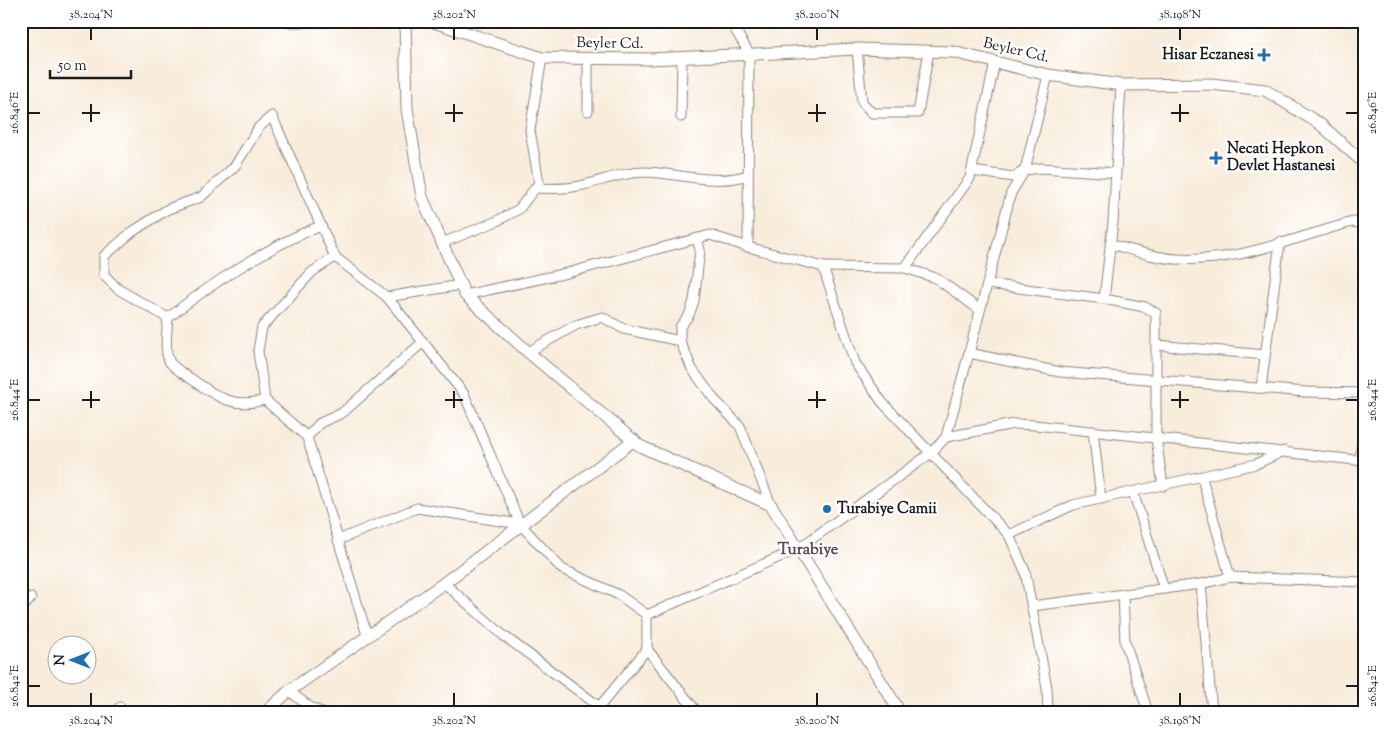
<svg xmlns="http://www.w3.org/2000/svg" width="1386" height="733" font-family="'Sorts Mill Goudy',serif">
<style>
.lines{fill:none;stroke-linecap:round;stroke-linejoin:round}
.minor-casing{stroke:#8a847c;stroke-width:11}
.tertiary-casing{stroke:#8a847c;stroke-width:13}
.minor{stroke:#fff;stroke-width:9}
.tertiary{stroke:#fff;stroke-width:11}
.ticks{fill:none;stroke:#1c1c1c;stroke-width:2}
.poi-dot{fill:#1f6fb2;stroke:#fff;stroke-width:2}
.labels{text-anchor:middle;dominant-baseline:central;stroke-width:4.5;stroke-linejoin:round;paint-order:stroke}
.street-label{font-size:15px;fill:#1c1c1c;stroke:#fff}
.poi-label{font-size:15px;font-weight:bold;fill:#1c1c1c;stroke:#fff;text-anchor:start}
.neighbourhood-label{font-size:16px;font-weight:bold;fill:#5b4c55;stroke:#fff}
.neatline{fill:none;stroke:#1c1c1c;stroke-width:2}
.ticks-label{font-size:12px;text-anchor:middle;fill:#1c1c1c}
</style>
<rect width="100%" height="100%" fill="#fff"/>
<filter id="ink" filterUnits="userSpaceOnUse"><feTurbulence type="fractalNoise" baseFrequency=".02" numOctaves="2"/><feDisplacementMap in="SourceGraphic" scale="10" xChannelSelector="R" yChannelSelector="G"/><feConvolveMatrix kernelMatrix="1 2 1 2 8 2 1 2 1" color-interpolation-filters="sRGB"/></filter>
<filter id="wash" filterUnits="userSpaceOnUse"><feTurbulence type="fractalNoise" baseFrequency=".0096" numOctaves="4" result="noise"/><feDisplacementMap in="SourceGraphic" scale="20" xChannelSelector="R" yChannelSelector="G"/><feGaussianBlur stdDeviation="1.12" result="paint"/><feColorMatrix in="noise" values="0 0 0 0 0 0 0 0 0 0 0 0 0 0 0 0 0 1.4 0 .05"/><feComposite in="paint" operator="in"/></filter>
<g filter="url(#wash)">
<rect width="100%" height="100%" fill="#f8ecdb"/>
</g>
<g filter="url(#ink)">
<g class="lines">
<g class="minor-casing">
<g id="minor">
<polyline points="730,21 749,53 748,247 823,267 855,363 882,402 1009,535 1025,571 1047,688 1048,712"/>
<polyline points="857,49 862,102 872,113 918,113 929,51"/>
<polyline points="588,58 588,111"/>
<polyline points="1121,85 1113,222 1104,299 1145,307 1156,313 1156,438 1163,486"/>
<polyline points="681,117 682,57"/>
<polyline points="972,171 1014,177 1025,170 1041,168 1116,173"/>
<path d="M535 188C552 189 568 189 584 185 605 180 624 172 645 172 678 173 715 186 748 175"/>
<polyline points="697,238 700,250 694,301 689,315 680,327 680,341 692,369 714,399 740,426 771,505"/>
<polyline points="442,243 497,221 519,209 539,183 530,130 542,58"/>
<path d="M1110 244C1132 250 1155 258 1177 259 1238 263 1295 237 1353 222L1365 224"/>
<polyline points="823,267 905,268 936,278 980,310"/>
<polyline points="905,268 970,178 995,62"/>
<polyline points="988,284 1104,299"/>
<polyline points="465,295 567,273 710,235 748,247"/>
<polyline points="387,297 461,285"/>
<polyline points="168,318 118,289 104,275 104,256 132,232 168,209 201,197 235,166 259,127 272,116 335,257 387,297 423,342"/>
<polyline points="1157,345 1265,355"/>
<polyline points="528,352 576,325 602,317 624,329 680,341"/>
<polyline points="969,353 1011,193 1025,170 1048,75"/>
<polyline points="1261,388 1280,242"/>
<path d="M265 400C231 409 216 396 190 378 184 374 173 368 169 361 164 349 167 330 168 318 209 285 272 244 321 226"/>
<polyline points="1365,411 1360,460 1365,469"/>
<polyline points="1093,431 1101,499"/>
<polyline points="307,437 265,400 258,351 262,327 312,272 335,257"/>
<polyline points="946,437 1014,424 1035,425 1365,461"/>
<polyline points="1202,478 1230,577"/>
<polyline points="1133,492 1164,589"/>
<polyline points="1009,535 1073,505 1256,464 1284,451"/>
<polyline points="338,540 417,508 520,524"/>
<polyline points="444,583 504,636 600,707"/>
<polyline points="1201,584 1212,712"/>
<polyline points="1123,594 1125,642 1148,712"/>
<polyline points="1032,606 1201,584 1230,577 1365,582"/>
<polyline points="21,609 31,598"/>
<polyline points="647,615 798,549 931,453 946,437 969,353 1060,372 1306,392 1365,393"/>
<polyline points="367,635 307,437 320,423 342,413 423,342 464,394 520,524 562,569 619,595 647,615 647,649 697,712"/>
<polyline points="289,691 310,707 321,712"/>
<polyline points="115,712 120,707"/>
<polyline points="595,712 647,649"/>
</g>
</g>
<g class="tertiary-casing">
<g id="tertiary">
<polyline points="288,21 324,21"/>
<polyline points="405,21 407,109 422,197 465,295 528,352 640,446 771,505 900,712"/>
<polyline points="431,21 542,58 650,59 857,49 953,52 1048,75 1121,85 1211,84 1265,90 1320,124 1365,164"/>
<polyline points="266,712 289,691 444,583 634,440"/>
</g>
</g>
<use href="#minor" class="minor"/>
<use href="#tertiary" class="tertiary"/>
</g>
</g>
<path class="ticks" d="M91 28V40M454 28V40M817 28V40M1180 28V40M91 104V122M454 104V122M817 104V122M1180 104V122M28 113H40M82 113H100M445 113H463M808 113H826M1171 113H1189M1346 113H1358M91 391V408M454 391V408M817 391V408M1180 391V408M28 400H40M82 400H100M445 400H463M808 400H826M1171 400H1189M1346 400H1358M28 686H40M1346 686H1358M91 693V706M454 693V706M817 693V706M1180 693V706"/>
<g class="poi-dot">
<path d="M1261.5 47.5h5v5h5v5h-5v5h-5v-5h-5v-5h5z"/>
<path d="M1213.5 150.5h5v5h5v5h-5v5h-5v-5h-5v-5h5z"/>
<circle cx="827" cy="509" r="5"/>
</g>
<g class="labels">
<g class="street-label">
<text transform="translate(610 44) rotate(1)">Beyler Cd.</text>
<text transform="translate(1016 51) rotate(13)">Beyler Cd.</text>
</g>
<g class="poi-label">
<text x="1254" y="55" text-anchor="end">Hisar Eczanesi</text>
<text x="1227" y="149">Necati Hepkon<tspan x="1227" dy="17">Devlet Hastanesi</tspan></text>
<text x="837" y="509">Turabiye Camii</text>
</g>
<g class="neighbourhood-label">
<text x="808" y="550">Turabiye</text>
</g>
</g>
<rect width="1386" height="733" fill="none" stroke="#fff" stroke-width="55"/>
<g transform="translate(72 660) rotate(270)"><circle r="24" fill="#ffffff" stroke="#a4a4a4"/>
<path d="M0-4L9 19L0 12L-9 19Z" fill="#1f6fb2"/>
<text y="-8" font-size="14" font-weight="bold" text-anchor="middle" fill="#1c1c1c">N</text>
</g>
<path d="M50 70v8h81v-8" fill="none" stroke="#1c1c1c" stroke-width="2.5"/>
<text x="58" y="70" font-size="15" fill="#1c1c1c" stroke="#ffffff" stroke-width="4" paint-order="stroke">50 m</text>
<rect x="28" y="28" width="1330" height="678" class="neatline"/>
<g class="ticks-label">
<text x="91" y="18">38.204°N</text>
<text x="454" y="18">38.202°N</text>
<text x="817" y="18">38.200°N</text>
<text x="1180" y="18">38.198°N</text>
<text transform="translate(1372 113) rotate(-90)" y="4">26.846°E</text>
<text transform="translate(14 113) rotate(-90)" y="4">26.846°E</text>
<text transform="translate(1372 400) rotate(-90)" y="4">26.844°E</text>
<text transform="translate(14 400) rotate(-90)" y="4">26.844°E</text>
<text transform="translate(1372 686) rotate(-90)" y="4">26.842°E</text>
<text transform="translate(14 686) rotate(-90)" y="4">26.842°E</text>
<text x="91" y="724">38.204°N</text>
<text x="454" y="724">38.202°N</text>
<text x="817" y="724">38.200°N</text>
<text x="1180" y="724">38.198°N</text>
</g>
</svg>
